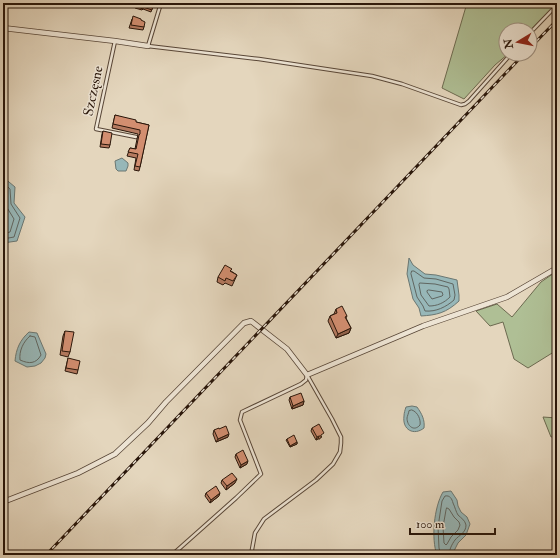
<svg xmlns="http://www.w3.org/2000/svg" width="560" height="558" font-family="'IM FELL Double Pica',serif">
<style>
.green{fill:#afbf95;stroke:#6c6a50}
.water{fill:#97b7b8;stroke:#6b7772}
.lines{fill:none;stroke-linecap:round;stroke-linejoin:round}
.shore{stroke:#606661;stroke-width:1}
.lane-casing{stroke:#584637;stroke-width:4.5}
.street-casing{stroke:#584637;stroke-width:6}
.lane{stroke:#ede4d4;stroke-width:2.5}
.street{stroke:#ede4d4;stroke-width:4.5}
.rail-casing{stroke:#29160a;stroke-width:3}
.rail{stroke:#ede4d4;stroke-width:1.5;stroke-dasharray:4.5;stroke-linecap:butt}
.wall{fill:#b57a60;stroke:#29160a}
.shaded-wall{fill:#93634e;stroke:#29160a}
.building{fill:#d28e70;stroke:#29160a}
.labels{text-anchor:middle;dominant-baseline:central;stroke-width:3;stroke-linejoin:round;paint-order:stroke}
.street-label{font-size:14px;fill:#29160a;stroke:#ede4d4}
</style>
<rect width="100%" height="100%" fill="#e4d6bd"/>
<filter id="stains"><feTurbulence type="fractalNoise" baseFrequency=".005" numOctaves="4"/><feColorMatrix values="0 0 0 0 .2 0 0 0 0 .09 0 0 0 0 .02 0 0 0 .5 -.17"/></filter>
<radialGradient id="worn" r=".72"><stop offset=".6" stop-color="#630" stop-opacity="0"/><stop offset="1" stop-color="#630" stop-opacity=".3"/></radialGradient>
<g class="green">
<polygon points="467,3 557,3 557,7 530,34 530,30 506,30 506,54 508,54 495,65 464,99 442,88"/>
<polygon points="557,271 557,350 528,368 514,359 503,322 490,326 476,311 497,304 512,317 541,282"/>
<polygon points="543,417 557,418 557,436 551,437"/>
</g>
<g class="water">
<polygon points="122,158 128,163 128,166 126,171 118,171 116,169 115,161"/>
<polygon points="3,177 15,187 14,203 25,217 17,241 3,243"/>
<path d="M409 258 413 265 425 274 436 275 457 280 459 295V301C446 313 437 315 421 316L419 308 413 299 407 274Z"/>
<path d="M29 332 37 333 46 354 45 358 41 363 35 366 27 367 15 361C16 349 20 340 29 332Z"/>
<path d="M412 406 417 407C422 414 425 420 424 428 414 436 402 430 404 416 404 413 405 410 406 407Z"/>
<path d="M451 491 457 500 458 506 461 512 467 517 470 524 466 535 458 543 452 555H437C431 539 434 507 443 492Z"/>
</g>
<g class="lines">
<g class="shore">
<polyline points="3,182 10,189 11,204 20,218 14,237 3,239"/>
<polyline points="3,189 6,192 6,206 14,219 10,232 3,234"/>
<path d="M412 271H414L424 278 436 279 453 284 455 295 454 300C446 307 436 312 425 311L423 306 417 297 411 274Z"/>
<path d="M420 283 435 284 448 287 449 289 450 297C444 303 437 306 429 306L421 295 419 285Z"/>
<polygon points="429,290 442,292 443,295 442,296 432,299 427,292 427,291"/>
<path d="M30 336 35 337 41 355C36 364 29 364 20 360 19 351 23 342 30 336Z"/>
<path d="M412 410C418 412 421 420 420 425 414 432 407 426 407 418 407 417 409 412 409 411Z"/>
<polygon points="447,508 449,509 454,517 459,522 460,525 458,530 451,537 447,544 446,545 444,543 443,527 446,510"/>
<path d="M441 555 439 548 438 527 442 501 445 496C450 495 452 499 453 503 455 507 456 512 458 515 461 518 465 520 466 525 466 533 459 535 455 540 452 544 449 550 449 555"/>
</g>
<g class="lane-casing">
<g id="lane">
<polyline points="161,3 148,46 259,59 372,76 402,84 461,105 465,104 469,101 511,54"/>
<polyline points="530,33 557,5"/>
<polyline points="115,41 96,129 136,137"/>
<polyline points="172,555 236,498 261,474 240,420 242,412 301,384 306,380 307,375"/>
<polyline points="251,555 255,533 264,519 316,480 333,464 340,452 341,443 341,437 332,419 307,375"/>
</g>
</g>
<g class="street-casing">
<g id="street">
<polyline points="3,28 115,41 148,46"/>
<polyline points="3,502 78,473 115,454 148,423 166,402 244,323 251,321 287,349 307,375 423,326 507,297 557,268"/>
</g>
</g>
<use href="#lane" class="lane"/>
<use href="#street" class="street"/>
<g class="rail-casing">
<g id="rail">
<polyline points="530,48 557,20"/>
<polyline points="46,555 524,54"/>
</g>
</g>
<use href="#rail" class="rail"/>
</g>
<g class="wall">
<polygon points="136,3 153,5 151,12 143,9 142,10 135,8"/>
<polygon points="132,19 141,20 144,27 143,30 129,28"/>
<polygon points="115,115 136,122 149,125 140,167 139,171 134,170 136,158 127,156 130,148 135,149 138,134 112,128"/>
<polygon points="103,131 110,145 109,148 100,147 102,134"/>
<polygon points="231,271 237,275 232,286 225,283 223,285 217,282 218,277"/>
<polygon points="336,309 347,316 346,318 351,328 349,333 336,338 328,321 330,316 334,314"/>
<polygon points="65,331 70,352 68,357 60,355 63,336"/>
<polygon points="68,358 78,370 77,374 65,371"/>
<polygon points="290,397 304,401 303,405 292,409 289,400"/>
<polygon points="312,428 322,437 320,438 320,439 318,439 316,440 311,431"/>
<polygon points="214,430 228,437 216,442 213,434"/>
<polygon points="287,439 297,442 297,444 290,447 286,440"/>
<polygon points="236,454 247,464 240,468 235,457"/>
<polygon points="222,480 235,483 226,490 221,483"/>
<polygon points="206,493 219,496 210,503 205,496"/>
</g>
<g class="shaded-wall">
<polygon points="351,328 349,333 336,338 338,334"/>
<polygon points="304,401 303,405 292,409 293,406"/>
<polygon points="229,434 228,437 216,442 218,439"/>
<polygon points="319,436 318,439 316,440 317,437"/>
<polygon points="297,442 297,444 290,447 290,446"/>
<polygon points="248,461 247,464 240,468 241,465"/>
<polygon points="237,479 235,483 226,490 227,486"/>
<polygon points="220,493 219,496 210,503 211,500"/>
</g>
<g class="building">
<polygon points="136,3 147,3 153,5 152,10 143,7 143,9 135,6"/>
<polygon points="133,16 141,19 141,20 145,22 144,27 131,25"/>
<polygon points="115,115 136,120 136,122 149,125 140,167 135,166 138,154 128,152 130,148 136,149 139,135 140,134 140,130 113,124"/>
<polygon points="103,131 112,133 110,145 101,144"/>
<polygon points="225,265 232,269 230,271 237,275 233,281 226,278 225,281 218,277"/>
<polygon points="342,306 347,316 345,317 351,328 338,334 330,316 337,313 336,309"/>
<polygon points="65,331 74,332 70,352 62,351"/>
<polygon points="68,358 80,361 78,370 66,368"/>
<polygon points="301,393 304,401 293,406 290,397"/>
<polygon points="319,424 324,433 321,435 321,436 319,436 317,437 312,428"/>
<polygon points="226,426 229,434 218,439 214,430 219,428 219,429"/>
<polygon points="294,435 297,442 290,446 287,439"/>
<polygon points="243,450 248,461 241,465 236,454"/>
<polygon points="232,473 237,479 227,486 222,480"/>
<polygon points="216,486 220,493 211,500 206,493"/>
</g>
<g class="labels">
<g class="street-label">
<text transform="translate(93 91) rotate(-78)">Szczęsne</text>
</g>
</g>
<rect width="560" height="558" fill="none" stroke="#e4d6bd" stroke-width="16"/>
<rect x="4" y="4" width="552" height="550" fill="none" stroke="#29160a" stroke-width="2"/>
<rect x="8" y="8" width="544" height="542" fill="none" stroke="#29160a"/>
<g transform="translate(518 42) rotate(260)"><circle r="19" fill="#ede4d4" stroke="#9f9283"/>
<path d="M0-3L7 15L0 10L-7 15Z" fill="#8f2418"/>
<text y="-6" font-size="11" font-weight="bold" text-anchor="middle" fill="#29160a">N</text>
</g>
<path d="M410 528v6h85v-6" fill="none" stroke="#29160a" stroke-width="2"/>
<text x="416" y="528" font-size="12" fill="#29160a" stroke="#ede4d4" stroke-width="3" paint-order="stroke">100 m</text>
<rect width="100%" height="100%" filter="url(#stains)"/>
<rect width="100%" height="100%" fill="url(#worn)"/>
</svg>
